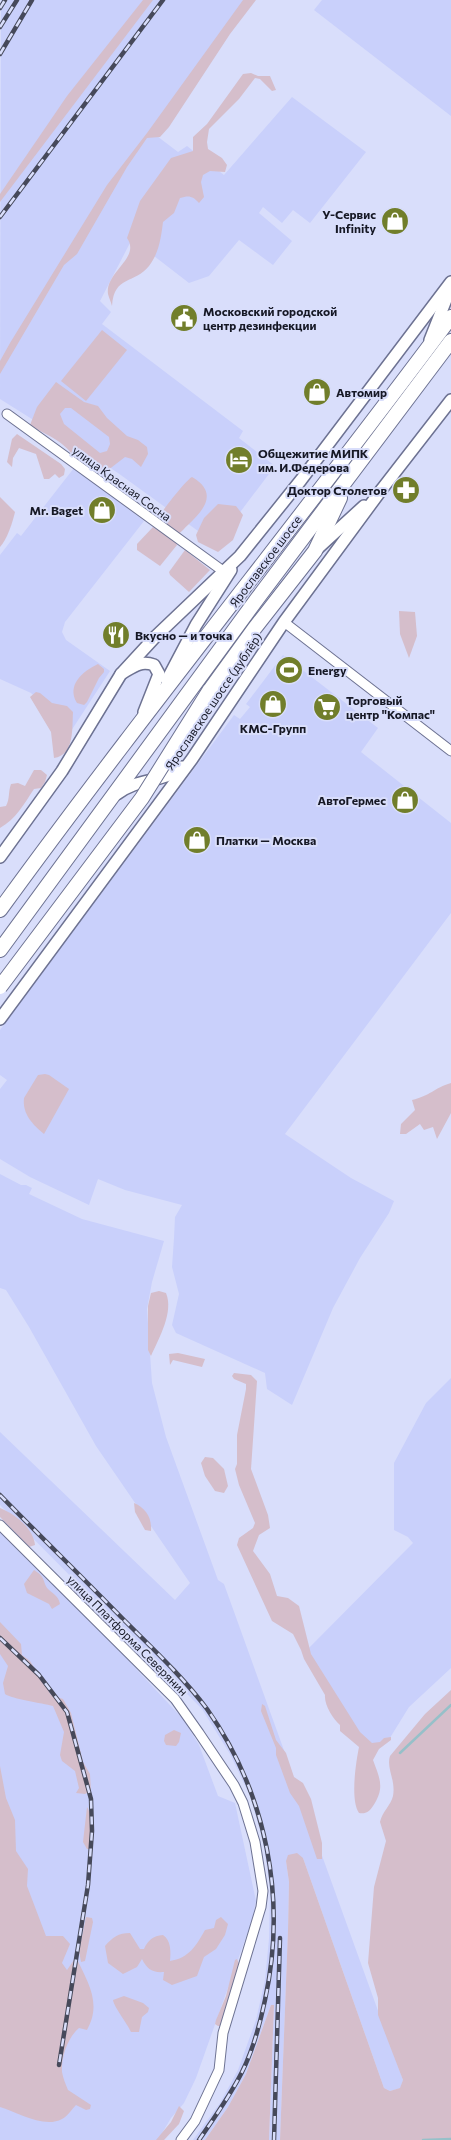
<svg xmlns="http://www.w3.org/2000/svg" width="451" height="2140" font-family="Commissioner,sans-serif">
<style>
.built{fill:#c9d0fb}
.green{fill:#d5becb;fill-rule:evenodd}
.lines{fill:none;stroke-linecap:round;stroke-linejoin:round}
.stream{stroke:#96c0c9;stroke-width:2.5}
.minor-casing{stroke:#6d7292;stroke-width:11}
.tertiary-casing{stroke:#6d7292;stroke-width:14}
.primary-casing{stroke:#6d7292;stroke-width:16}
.minor{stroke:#fff;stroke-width:9}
.tertiary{stroke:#fff;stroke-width:11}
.primary{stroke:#fff;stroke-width:14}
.rail-casing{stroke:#46495a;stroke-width:4.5}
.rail{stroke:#d9defb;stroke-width:2.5;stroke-dasharray:8;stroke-linecap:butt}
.primary-bridge-casing{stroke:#6d7292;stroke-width:16;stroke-linecap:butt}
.primary-bridge{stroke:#fff;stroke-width:14}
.labels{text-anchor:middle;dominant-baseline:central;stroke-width:4;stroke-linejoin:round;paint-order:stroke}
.poi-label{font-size:12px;font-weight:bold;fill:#161825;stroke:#d9defb;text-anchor:start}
.street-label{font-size:12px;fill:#161825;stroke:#d9defb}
</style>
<rect width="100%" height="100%" fill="#d9defb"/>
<g class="built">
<polygon points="1,0 252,0 153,133 178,152 187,146 224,175 292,97 366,152 310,223 293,210 282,223 263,207 259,213 292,241 273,265 239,240 209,276 189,283 132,239 100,301 111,312 102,324 243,431 239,438 275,466 216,544 118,473 0,399"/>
<polygon points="322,0 451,0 451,116 314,10"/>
<polygon points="74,468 144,521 65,622 62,632 66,640 110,671 71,731 31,693 0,679 0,555 17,533 21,536"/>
<polygon points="283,655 378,728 361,752 451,823 451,913 285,1134 351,1178 394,1201 389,1213 360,1258 333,1308 292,1405 267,1389 265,1373 176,1333 172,1325 179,1294 172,1267 174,1238 175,1217 182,1205 125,1190 98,1179 89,1205 30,1177 0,1159 0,1089 7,1080 0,1075 0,1030 234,715 240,719 250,707 246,704"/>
<polygon points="0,1174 21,1185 26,1185 32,1188 29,1194 82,1219 164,1241 152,1282 147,1309 152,1383 166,1437 218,1580 224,1584 403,2080 401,2088 390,2091 384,2088 303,1858 286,1861 289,1882 288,1930 280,2140 269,2140 274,2006 271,2005 246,2074 228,2107 205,2140 193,2140 220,2103 238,2070 256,2020 265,1980 269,1939 270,1889 263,1841 250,1796 230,1754 202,1709 0,1505 0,1432 175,1600 190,1583 96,1446 29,1327 6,1290 0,1288"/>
<polygon points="451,1378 451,1668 409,1707 388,1741 373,1749 356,1735 304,1653 413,1543 408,1537 394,1530 394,1463 426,1403"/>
<polygon points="0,1533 125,1657 183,1719 199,1745 218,1796 235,1803 256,1901 252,1920 196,2078 184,2103 171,2118 158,2140 0,2140"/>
</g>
<g class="green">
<polygon points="143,0 153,0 0,202 0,194 67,96"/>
<polygon points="243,0 256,0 230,34 169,127 160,137 147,138 127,167 77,254 64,265 0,374 0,361 10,343 107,185 147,133"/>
<path d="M251 73 258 76H270L276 90 272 91 260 79 255 78 239 99 209 129 207 142 208 149 222 158 227 165 225 172 210 171 203 175 201 182 204 197 199 203C193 196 189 195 180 198L174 213 163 222C161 238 159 253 149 266 135 284 114 275 112 306 111 302 109 298 108 294 105 272 141 258 127 238L140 201 171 158 193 151V137L207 124 243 74Z"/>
<polygon points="102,330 127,350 86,401 61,381"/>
<path d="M56 382 84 402 98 406 107 418 127 436 138 440 147 447 148 454 141 467 132 459 125 457 103 474C83 472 73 451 58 441 49 435 39 431 30 425L37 407ZM65 408H71L109 437 110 444 107 451 100 453 64 424 60 414Z"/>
<polygon points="17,434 61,464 65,469 64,475 59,478 55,474 49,479 44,479 36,454 19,448 13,458 12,467 7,462 12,439"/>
<path d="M192 477C218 492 205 509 189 524 184 528 182 532 177 535L162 524 158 518C162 511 186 480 192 477Z"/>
<path d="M0 497 15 512C13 521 7 540 0 547Z"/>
<polygon points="218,504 236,506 243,515 233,540 218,552 198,542 196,535 204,518"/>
<polygon points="153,527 175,541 177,545 160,566 137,550 137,544"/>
<polygon points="185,550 210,570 189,592 170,575 169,572"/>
<polygon points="399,611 415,612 417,636 409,658 400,634"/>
<path d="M98 664 104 669V672L99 678 87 702 84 705 77 703C66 685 83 671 98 664Z"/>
<path d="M36 692 40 693 52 703 67 706 73 712C72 727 75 755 54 758L51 732 30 697Z"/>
<path d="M34 770H41L47 775 45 782 41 788 34 789C24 804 16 819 0 828V831V807L6 806C10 799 8 792 11 784L18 783 25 786Z"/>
<path d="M45 1074 49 1075 69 1089 44 1134C33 1125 22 1114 24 1098L38 1075Z"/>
<path d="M451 1083V1113L437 1139 433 1127 424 1130 420 1124 406 1134H400L401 1124 415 1110 412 1100C430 1096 434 1088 451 1083Z"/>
<path d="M159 1291 166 1293C174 1312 159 1338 151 1356L148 1350V1306L151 1293Z"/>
<polygon points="178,1353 205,1359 202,1367 173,1360 170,1365 169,1354"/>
<path d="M234 1373 251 1375 257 1381 251 1469 268 1515 270 1528 259 1535 253 1551 270 1574 277 1596 288 1598 299 1606 311 1654 360 1732 372 1743 380 1742 384 1738 391 1737V1740L379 1749 373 1760C380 1779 385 1788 373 1806 369 1812 366 1814 359 1813 350 1800 356 1762 359 1747L340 1731V1725C333 1719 324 1705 325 1695L304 1659 301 1650 293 1634 272 1621 237 1545 239 1538 253 1528 255 1523 239 1485 235 1469 237 1464V1435L246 1389V1384L234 1379 232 1376Z"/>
<polygon points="205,1457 213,1458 224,1469 228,1486 224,1493 215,1491 205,1476 201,1463"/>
<path d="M134 1503C146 1508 152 1518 151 1531L145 1530 135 1512Z"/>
<path d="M0 1508C15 1514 33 1528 35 1545L29 1547 0 1517Z"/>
<path d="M34 1570C47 1578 42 1582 48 1589 54 1595 58 1595 60 1604L52 1609 49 1604 27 1593 24 1584Z"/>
<path d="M0 1622 21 1644 22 1655 30 1661 51 1695 63 1699 71 1713 83 1762 90 1774 91 1791 85 1794 76 1793 79 1788 75 1771 62 1761 60 1755 64 1732 53 1706C42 1703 12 1699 5 1694L3 1683 8 1666 0 1654Z"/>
<path d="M451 1690V2140H280L288 1930 289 1882 286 1861 288 1855 297 1853 303 1858 384 2088 390 2091 400 2088 403 2080 378 2015V1998L368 1963 374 1887 386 1841 380 1822C382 1812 391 1805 393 1796 396 1780 386 1768 390 1756L425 1714Z"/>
<polygon points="262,1704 265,1706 276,1740 286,1753 294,1777 303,1783 311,1799 322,1843 322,1859 317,1859 299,1806 290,1793 276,1755 276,1748 261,1711"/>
<polygon points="174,1730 181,1733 179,1742 176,1746 166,1745 164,1741 165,1735"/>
<path d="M0 1766 6 1798 15 1820 16 1851 28 1869 27 1886 46 1936H63L70 1944 62 1963 67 1970 76 1957C88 1983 102 2003 87 2030L79 2028C68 2037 61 2057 62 2072 63 2078 66 2085 68 2090L91 2105 90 2109 86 2110 76 2105C72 2109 67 2117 62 2119 44 2129 17 2112 0 2107Z"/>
<path d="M87 1807C94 1817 90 1836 89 1849H87L83 1842Z"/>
<polygon points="86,1917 92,1918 93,1922 85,1961 81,1962 79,1951"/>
<path d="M221 1917 228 1924 225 1935 216 1949 204 1957 197 1976 172 1985 163 1980 164 1972C152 1973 147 1969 142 1959L137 1967 123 1974 108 1963 105 1946C113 1937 118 1933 130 1933L140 1949H144C148 1940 153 1936 163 1935 171 1940 171 1952 170 1961 189 1958 196 1946 205 1930L214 1928 216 1920Z"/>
<polygon points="237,1959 240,1966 222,2026 218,2026 215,2024 216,2020 226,1996 235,1960"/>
<path d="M124 1996 143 2003 149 2008 148 2012 142 2017 139 2032H131C127 2023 114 2007 113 2000Z"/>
<polygon points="271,2005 274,2005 269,2140 205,2140 228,2107 246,2074"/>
<polygon points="179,2106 184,2111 179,2124 164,2140 156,2140 171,2122"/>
</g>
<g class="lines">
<g class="stream">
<polyline points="400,1753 451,1705"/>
<polyline points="423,2140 451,2139"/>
</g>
<g class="minor-casing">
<g id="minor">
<polyline points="7,414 223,571"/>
<polyline points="284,622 451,751"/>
<polyline points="0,1525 175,1699 199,1733 234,1785 243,1803 255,1842 263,1891 261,1907 223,2033 219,2070 195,2121 181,2140"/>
</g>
</g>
<g class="tertiary-casing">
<g id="tertiary">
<polyline points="430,340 449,292"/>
<polyline points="317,549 364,506"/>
<polyline points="121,674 156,636 240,556 301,480 451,282"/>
<polyline points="167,680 196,625 231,570"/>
<path d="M117 794C139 777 161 784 182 767"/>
<path d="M0 857 62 771 121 674C133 667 140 660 154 665L159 674 144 712"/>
<polyline points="0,1019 192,759 284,622 382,489 451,400"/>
</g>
</g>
<g class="primary-casing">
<g id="primary">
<polyline points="209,691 254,629 315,551 340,498"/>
<path d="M0 910C146 709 303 516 451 317"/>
<polyline points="0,950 257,599 451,341"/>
</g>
</g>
<use href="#minor" class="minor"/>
<use href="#tertiary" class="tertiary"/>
<use href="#primary" class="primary"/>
<g class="rail-casing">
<g id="rail">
<polyline points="0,8 5,0"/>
<polyline points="0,27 17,0"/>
<polyline points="0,54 32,0"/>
<polyline points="0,217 163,0"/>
<path d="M0 1495C41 1537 83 1578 124 1620 152 1648 183 1677 207 1709 267 1794 287 1899 265 2000 260 2024 253 2050 242 2072 230 2096 214 2118 199 2140"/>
<polyline points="0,1638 39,1675 67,1712 91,1799 92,1831 88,1885 59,2065"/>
<polyline points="274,2140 280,1938"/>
</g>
</g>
<use href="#rail" class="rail"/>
<g class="primary-bridge-casing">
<polyline id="primary-bridge" points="0,987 142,798 209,691"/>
</g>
<use href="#primary-bridge" class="primary-bridge"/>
</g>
<defs>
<g id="shop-disc" transform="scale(1.4375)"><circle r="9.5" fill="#717e2b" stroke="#d9defb"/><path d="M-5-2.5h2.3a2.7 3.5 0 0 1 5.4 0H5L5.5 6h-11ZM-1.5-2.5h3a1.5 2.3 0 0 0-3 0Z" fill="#fff"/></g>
<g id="civic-disc" transform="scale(1.4375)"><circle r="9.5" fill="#717e2b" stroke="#d9defb"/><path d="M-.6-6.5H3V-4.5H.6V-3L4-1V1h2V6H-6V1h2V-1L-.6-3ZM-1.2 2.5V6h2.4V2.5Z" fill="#fff"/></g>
<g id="hotel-disc" transform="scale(1.4375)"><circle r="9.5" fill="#717e2b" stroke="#d9defb"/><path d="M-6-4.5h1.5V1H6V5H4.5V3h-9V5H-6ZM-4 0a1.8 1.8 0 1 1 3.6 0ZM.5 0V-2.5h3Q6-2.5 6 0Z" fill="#fff"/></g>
<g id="pharmacy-disc" transform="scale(1.4375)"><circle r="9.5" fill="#717e2b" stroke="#d9defb"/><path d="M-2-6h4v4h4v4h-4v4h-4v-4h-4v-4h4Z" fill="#fff"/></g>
<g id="restaurant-disc" transform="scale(1.4375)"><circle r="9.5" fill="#717e2b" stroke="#d9defb"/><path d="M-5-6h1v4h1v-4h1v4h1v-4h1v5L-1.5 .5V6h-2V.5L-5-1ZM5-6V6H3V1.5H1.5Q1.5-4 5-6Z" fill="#fff"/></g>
<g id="stadium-disc" transform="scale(1.4375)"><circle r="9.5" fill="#717e2b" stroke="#d9defb"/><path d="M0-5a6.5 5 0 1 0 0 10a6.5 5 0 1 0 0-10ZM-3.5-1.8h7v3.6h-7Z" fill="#fff"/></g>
<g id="supermarket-disc" transform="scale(1.4375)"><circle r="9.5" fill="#717e2b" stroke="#d9defb"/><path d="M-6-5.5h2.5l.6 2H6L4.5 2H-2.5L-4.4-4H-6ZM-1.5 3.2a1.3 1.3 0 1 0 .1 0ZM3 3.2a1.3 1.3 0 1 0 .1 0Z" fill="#fff"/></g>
</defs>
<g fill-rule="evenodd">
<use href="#shop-disc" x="395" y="221"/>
<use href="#civic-disc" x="184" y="318"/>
<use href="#shop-disc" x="317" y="392"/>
<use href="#hotel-disc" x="239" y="460"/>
<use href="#pharmacy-disc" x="406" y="490"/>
<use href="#shop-disc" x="102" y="510"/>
<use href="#restaurant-disc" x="116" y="635"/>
<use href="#stadium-disc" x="289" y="670"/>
<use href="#shop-disc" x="273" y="704"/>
<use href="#supermarket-disc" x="327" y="707"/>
<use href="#shop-disc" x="405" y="800"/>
<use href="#shop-disc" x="197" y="840"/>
</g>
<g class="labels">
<g class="poi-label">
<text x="376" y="214" text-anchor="end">У-Сервис<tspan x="376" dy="14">Infinity</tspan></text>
<text x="203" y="311">Московский городской<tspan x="203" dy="14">центр дезинфекции</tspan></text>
<text x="336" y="392">Автомир</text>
<text x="258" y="453">Общежитие МИПК<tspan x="258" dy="14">им. И.Федерова</tspan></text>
<text x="387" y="490" text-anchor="end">Доктор Столетов</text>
<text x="83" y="510" text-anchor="end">Mr. Baget</text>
<text x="135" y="635">Вкусно — и точка</text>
<text x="308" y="670">Energy</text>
<text x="346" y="700">Торговый<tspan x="346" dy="14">центр "Компас"</tspan></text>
<text x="273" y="728" text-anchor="middle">КМС-Групп</text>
<text x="386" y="800" text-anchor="end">АвтоГермес</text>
<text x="216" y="840">Платки — Москва</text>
</g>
<g class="street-label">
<text transform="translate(122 483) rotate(36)">улица Красная Сосна</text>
<text transform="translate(265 561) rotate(-53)">Ярославское шоссе</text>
<text transform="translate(213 701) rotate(-56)">Ярославское шоссе (дублёр)</text>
<text transform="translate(128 1635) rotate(45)">улица Платформа Северянин</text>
</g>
</g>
</svg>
